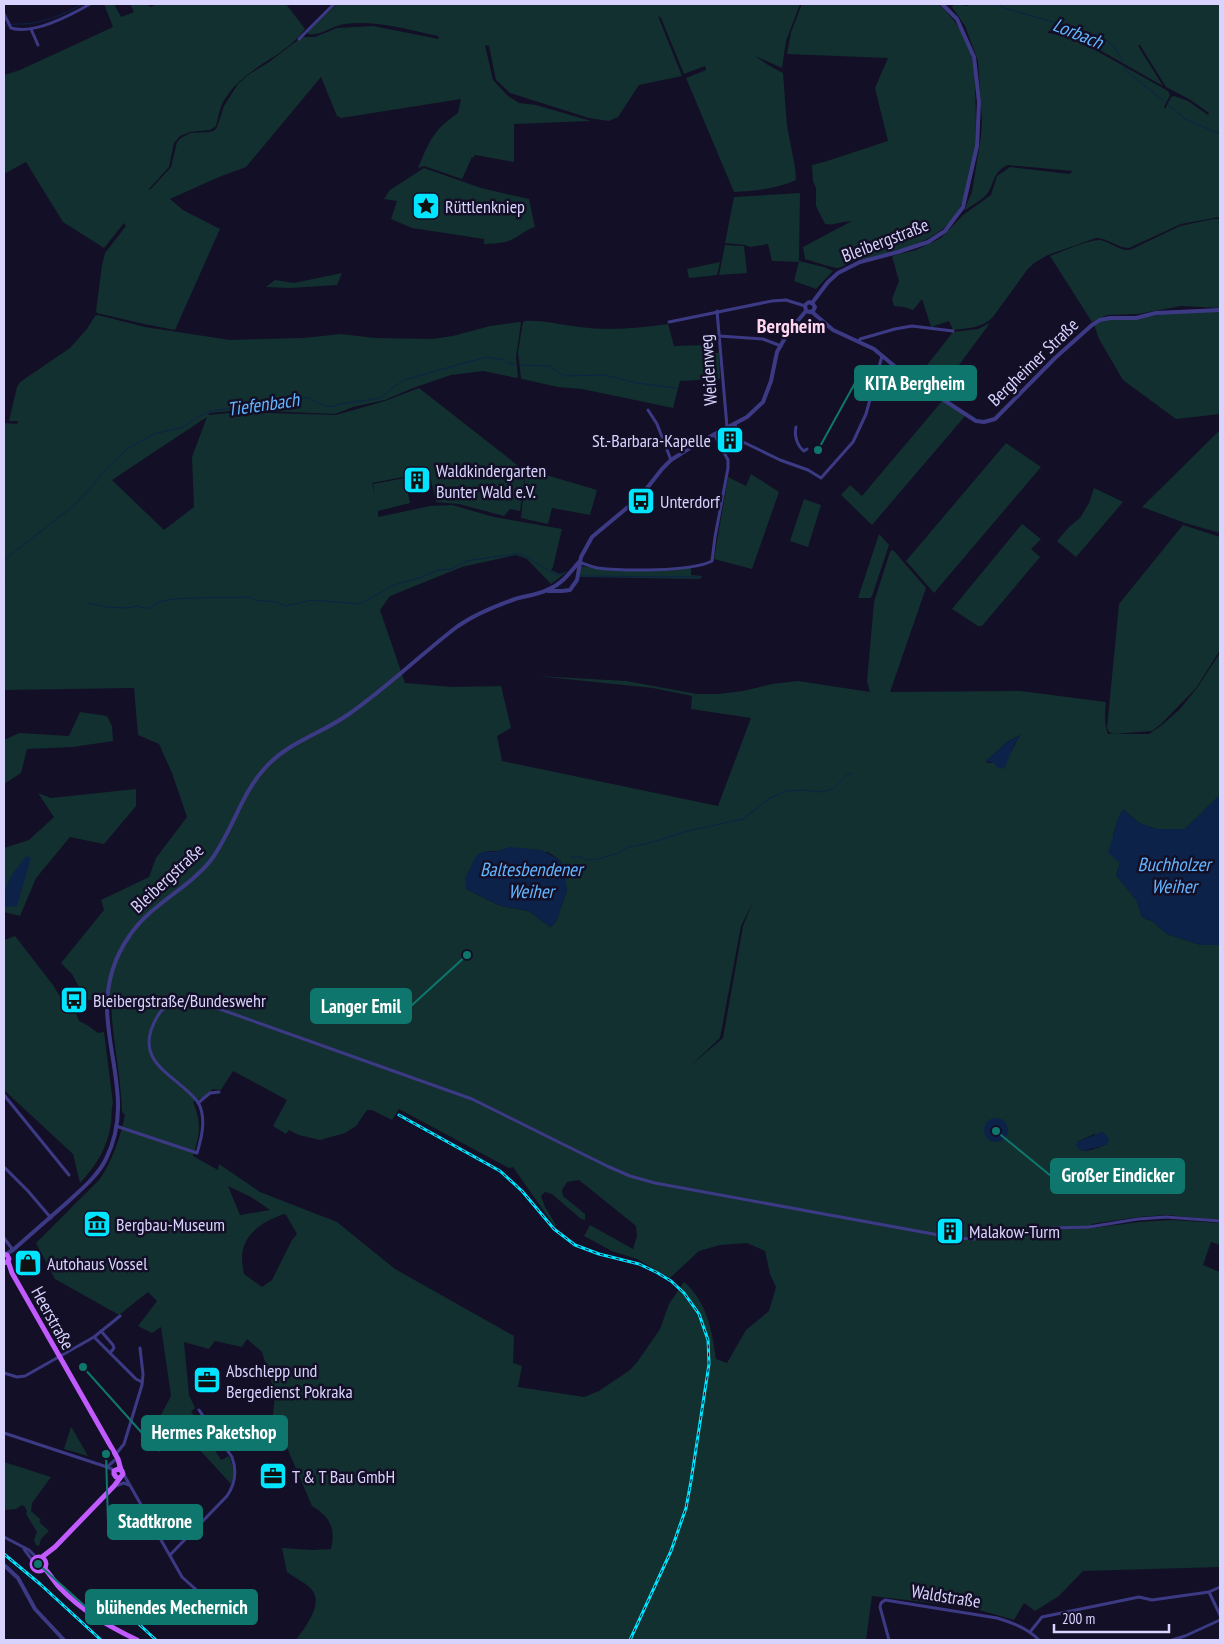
<svg xmlns="http://www.w3.org/2000/svg" width="1224" height="1644" font-family="'PT Sans Narrow',sans-serif">
<style>
.green{fill:#12302f;fill-rule:evenodd}
.water{fill:#0c2248}
.lines{fill:none;stroke-linecap:round;stroke-linejoin:round}
.stream{stroke:#0c2248;stroke-width:1}
.minor{stroke:#3d3a85;stroke-width:3}
.tertiary{stroke:#3d3a85;stroke-width:4}
.primary{stroke:#c25bff;stroke-width:5}
.rail-casing{stroke:#00e5ff;stroke-width:3}
.rail{stroke:#130f26;stroke-width:1;stroke-dasharray:4;stroke-linecap:butt}
.labels{text-anchor:middle;dominant-baseline:central;stroke-width:5;stroke-linejoin:round;paint-order:stroke}
.poi-label{font-size:18px;fill:#d9d4ff;stroke:#130f26;text-anchor:start}
.street-label{font-size:18px;fill:#d9d4ff;stroke:#130f26}
.water-label{font-size:19px;font-style:italic;fill:#62b6ff;stroke:#130f26}
.quarter-label{font-size:20px;font-weight:bold;fill:#ffd6f0;stroke:#130f26}
.leader{fill:none;stroke:#0f766e;stroke-width:2}
.callout-dot{fill:#0f766e;stroke:#130f26;stroke-width:2}
.callout{fill:#0f766e;stroke:#0f766e;stroke-width:2}
.callout-label{font-size:19px;text-anchor:middle;font-weight:bold;fill:#fff}
</style>
<rect width="100%" height="100%" fill="#130f26"/>
<g class="green">
<path d="M104 4H114L121 17 134 12 130 4H148L150 7 158 4H286L305 29C283 60 242 66 222 104 219 111 218 119 216 126L210 130 190 132 180 136 174 143 169 167 149 189 150 190 171 167 177 142 181 138 190 133 210 132 215 130 217 127 224 106 238 84 248 75 269 62 302 37H315L337 28 373 26 439 39 438 36C408 30 376 20 345 24 334 25 318 37 308 34V31L337 4H800L786 41 782 68 755 56 768 65 783 73 787 126 795 167 796 180C776 189 756 191 734 192L686 78 706 70 705 66 684 74 661 18 658 16 682 76 639 85 618 117 609 121 589 118 510 93 496 80 489 46 485 45 493 80 508 96 519 103 536 105 591 121 514 124V162L475 155 473 158 472 157 462 179 424 166 418 168C429 142 433 130 458 113L461 99 341 118 337 116 321 77 246 167 219 177 170 199 183 210 220 229 175 330 144 324 97 313 96 311 102 265 105 253 126 226 124 223 104 248 63 222 26 162 4 174V75L20 70 113 27Z"/>
<path d="M802 4H938C955 18 964 34 971 54 974 66 975 79 975 91 977 129 977 180 956 214 935 246 890 252 855 261 850 262 843 267 838 268 833 268 812 261 805 259L803 247 852 221C843 221 833 226 825 224L816 206V188L813 181 812 165 824 162 888 141 875 88 888 58 787 54 791 32Z"/>
<path d="M954 4 968 6 969 4H968H1220V217L1181 224 1129 248C1117 248 1108 238 1096 238L1048 255 1034 263 1027 270 993 317C982 328 968 328 953 330L949 321 931 327 922 299 913 310 904 307 894 306 892 299 899 281 892 256 916 250 941 238 963 215 991 195 997 176 1010 167 1069 174 1073 171 1008 165C990 173 996 186 984 197 979 202 970 206 964 211L972 192 981 136 982 121 978 61 965 26 952 7ZM1048 31 1068 35 1082 40 1163 86 1140 49 1138 45H1140L1166 87 1189 99 1209 113 1208 115 1188 101 1174 96 1171 97 1165 109 1164 107 1170 95 1168 91 1081 42 1060 35 1048 33Z"/>
<path d="M424 168 481 188 529 199 535 227C527 229 521 235 513 239 504 244 494 243 484 244V239L412 228 391 219 397 201 384 199 390 190Z"/>
<polygon points="800,193 799,261 824,267 833,271 816,289 794,281 799,262 772,261 768,244 750,247 745,245 725,243 734,197"/>
<path d="M1213 219H1220V308L1181 306 1138 314 1107 315 1092 322 1050 256C1061 252 1090 239 1100 240 1111 242 1119 251 1130 250L1180 226Z"/>
<polygon points="725,245 744,246 747,273 719,275"/>
<polygon points="720,262 717,275 689,278 687,269"/>
<polygon points="342,273 337,285 290,288 266,287 275,280 294,283"/>
<polygon points="1197,312 1220,312 1220,414 1176,419 1123,380 1099,339 1094,325 1108,319 1134,320 1163,314"/>
<path d="M98 315 145 327 230 340 303 338 341 334 375 338 432 339 453 336 490 326 520 322 521 323 516 357 518 377 517 378 483 371 451 375 413 388 385 400 353 407 335 414 240 410 210 413 208 415 240 412 336 415 385 401 419 388 521 468 525 475 520 511 510 509 504 516 459 504 436 502 429 472 372 483 375 495 373 484 405 478 410 503 378 511V517L430 506 452 505 494 517 562 529 553 567 551 570 560 574 568 571 551 584 527 559 516 555 462 567 390 596 380 610 405 683 452 687 501 686 511 728 497 736 502 761 718 806 751 718 691 709 692 696 653 688 537 676 626 681 697 694H718L743 691 772 684 798 681 870 692 867 681 874 602 890 552 892 550 894 551 926 588 890 692 1020 691 1106 702C1105 712 1104 724 1108 734H1149L1162 725 1180 709 1197 688 1220 653V795L1185 829H1156L1139 823 1123 809 1118 819 1113 835 1120 863 1116 875 1137 901 1142 917 1153 922 1167 934 1201 945H1220V1220L1167 1215 1138 1217 1091 1224 1093 1228 1139 1222 1171 1220 1220 1223V1245L1211 1242 1203 1265 1220 1272V1567L1083 1571 1059 1596 1035 1611 1024 1603 1014 1620 972 1608 872 1596 866 1640H296C304 1628 324 1605 312 1590 308 1584 293 1577 287 1572L282 1548 312 1550 331 1549C336 1528 330 1517 312 1506L273 1415 275 1394 262 1352 247 1339 242 1347 215 1341 209 1349 184 1342 189 1395 195 1408 191 1412 198 1419 207 1423 214 1433 207 1438 221 1460 229 1456C233 1465 235 1474 231 1484L198 1448 168 1425 160 1452 144 1447 171 1396 161 1327 152 1333 138 1326 157 1301 148 1292 119 1315 55 1279 36 1243 100 1179C113 1159 120 1138 125 1115L122 1112C121 1073 111 1035 111 996 97 999 89 1005 77 993L80 989 72 974 61 963 104 910 101 900 149 877 156 858 187 817 172 773 159 744 138 735 134 688 4 690V423L17 424 18 421H9L17 387 20 382 70 348 87 329 95 316ZM207 417 192 457 194 507 164 530 112 480ZM1020 735C1016 741 1014 748 1010 753 1005 759 995 763 988 763L986 761 1007 742ZM486 851 548 852 560 860 562 864 567 890 557 919 555 923 550 927 529 911 501 906 466 889ZM753 902 743 926 723 1038 690 1066 720 1038 741 926ZM233 1071 287 1100 273 1126 286 1134 289 1130 299 1135 320 1140 345 1133 356 1126 367 1110H372L392 1120 399 1109 509 1168 513 1167 555 1227 556 1225 545 1207 541 1196 545 1192 552 1194 581 1219 585 1220V1214L563 1196 562 1190 567 1182 579 1180 636 1226 637 1236 633 1249 590 1225 584 1236 612 1251 637 1259 670 1278 699 1251 720 1245 747 1243 765 1251 770 1274 776 1287 769 1311 746 1330 727 1363 716 1359C712 1330 707 1302 684 1282L669 1304 660 1329 638 1361 630 1370 599 1391 584 1397 518 1387 522 1366 513 1363 514 1336 395 1269 337 1222 260 1192 219 1164 218 1170 193 1156C200 1134 202 1124 193 1102L205 1096 213 1089 221 1090ZM1094 1134 1108 1144 1091 1150 1082 1151 1077 1142ZM228 1186 251 1197 270 1210 240 1215ZM284 1214 286 1215 297 1234 292 1240 272 1280 262 1287 244 1274C243 1268 242 1263 242 1257 243 1233 264 1221 284 1214Z"/>
<path d="M525 321C544 320 561 325 579 327 609 331 639 328 668 324L674 346 704 345 706 353H719L720 379 680 381 673 408 582 389 558 387 522 379 521 378 518 352 523 322Z"/>
<polygon points="990,323 939,392 917,378 953,332 978,329"/>
<polygon points="943,400 965,416 872,525 841,495 850,485 862,496"/>
<polygon points="1220,430 1220,533 1185,523 1142,507"/>
<polygon points="1006,443 1041,467 934,593 906,561"/>
<polygon points="526,469 597,490 590,515 552,508 548,524 521,518"/>
<polygon points="751,474 779,492 752,569 714,559 728,477 746,486"/>
<polygon points="1094,488 1123,502 1076,557 1057,541 1069,527 1080,518 1089,503"/>
<polygon points="804,499 821,505 808,547 790,541"/>
<polygon points="1022,524 1041,539 1031,549 1040,557 982,626 978,626 952,609"/>
<polygon points="1183,525 1220,537 1220,650 1196,688 1161,724 1152,731 1113,734 1109,732 1107,728 1119,604"/>
<polygon points="879,534 889,545 872,596 870,598 858,598"/>
<polygon points="580,566 597,568 656,571 691,567 691,575 702,576 700,579 579,577"/>
<polygon points="80,712 107,716 112,726 113,741 73,747 27,749 21,773 4,784 4,740 19,733 69,736"/>
<polygon points="136,789 136,806 104,844 70,837 36,878 20,916 4,912 4,905 8,907 4,892 4,848 29,840 54,817 38,793 51,798"/>
<path d="M15 936 53 985 65 1005 75 1010 79 1021 87 1025 98 1033 104 1032 113 1103C111 1110 112 1116 111 1123 108 1147 96 1166 80 1183L73 1154 5 1091 4 940Z"/>
<polygon points="71,1427 72,1428 88,1456 64,1449"/>
<polygon points="4,1462 51,1477 32,1503 31,1511 41,1520 39,1522 49,1531 41,1539 39,1546 36,1545 34,1540 37,1532 26,1514 27,1511 25,1507 22,1505 16,1509 4,1510"/>
</g>
<g class="water">
<polygon points="1021,735 1015,743 1005,767 1003,769 997,767 994,763 986,761 1007,742"/>
<polygon points="1220,795 1220,945 1201,945 1167,934 1153,922 1142,917 1137,901 1116,875 1120,863 1108,853 1118,819 1123,809 1139,823 1156,829 1185,829"/>
<polygon points="510,847 541,850 560,860 562,864 567,890 557,919 555,923 550,927 529,911 501,906 466,889 465,878 476,856 480,853 486,851 494,852"/>
<path d="M26 856 31 858 17 906 8 907 4 905C4 881 13 874 26 856Z"/>
<circle cx="996" cy="1130" r="12"/>
<path d="M1102 1132C1106 1134 1109 1138 1109 1142L1106 1145 1082 1151 1076 1146 1077 1142Z"/>
</g>
<g class="lines">
<g class="stream">
<polyline points="999,4 1004,8 1088,32 1106,40 1115,48 1123,61"/>
<path d="M4 26C12 24 16 24 24 24 44 23 65 14 82 4"/>
<polyline points="1124,68 1125,70 1165,102"/>
<polyline points="1170,106 1185,119 1220,134"/>
<polyline points="506,362 516,365"/>
<polyline points="521,365 550,366 564,376 605,375 637,383 676,388"/>
<polyline points="4,560 72,507 93,485 106,469 127,449 154,434 183,427 196,418 210,411 234,408 261,409 290,398 309,398 317,403 331,407 340,404 381,398 391,389 404,380 439,370 487,357 503,360"/>
<polyline points="581,576 700,577"/>
<polyline points="4,581 5,580"/>
<path d="M87 603 107 607 127 608 138 606 144 608H150L154 604H157L158 602C188 595 219 599 250 597L255 600 276 602 285 606 312 600 360 604 394 585 422 577 438 570 452 569 466 561 515 554H521L525 556 556 575 565 573"/>
<polyline points="1220,758 1220,777"/>
<polyline points="571,857 580,857 588,860 598,859 616,854 628,847 646,844 688,831 743,819 770,798 785,791 803,790 822,792 833,789 847,775 852,773"/>
</g>
<g class="minor">
<path d="M4 14 11 28C33 35 71 15 90 4"/>
<polyline points="31,29 38,45"/>
<polyline points="299,39 334,4"/>
<polyline points="717,311 727,427"/>
<polyline points="669,322 772,301 786,300 805,306"/>
<polyline points="719,336 763,339 781,346"/>
<polyline points="859,342 860,339 895,329 912,326 953,331"/>
<polyline points="648,410 657,424 671,460"/>
<polyline points="735,423 737,438 741,441 780,460 808,470 821,478 853,442 866,414 882,356"/>
<path d="M796 427C794 435 797 446 804 451L807 449"/>
<path d="M579 562C585 564 592 567 598 568 622 571 691 572 712 561L715 537 728 468V460L714 434"/>
<polyline points="4,1095 69,1175"/>
<polyline points="198,1103 210,1093 219,1092"/>
<path d="M116 1126 197 1153C202 1137 206 1119 199 1104 195 1097 188 1092 183 1087 157 1066 137 1052 157 1017 164 1003 183 1000 197 1001L472 1099 607 1166 630 1176 655 1183 955 1238 974 1239 1052 1228 1089 1227 1138 1219 1166 1217 1220 1221"/>
<polyline points="4,1167 28,1191 51,1218"/>
<polyline points="4,1238 13,1250"/>
<polyline points="101,1331 113,1345 114,1348 110,1353"/>
<polyline points="94,1337 136,1379 142,1382"/>
<polyline points="4,1373 17,1377 25,1376 94,1337 120,1316"/>
<polyline points="4,1433 107,1467 114,1470"/>
<polyline points="116,1454 124,1444 142,1385 143,1374 140,1348"/>
<polyline points="107,1467 115,1460"/>
<polyline points="123,1473 182,1577 202,1595 235,1618"/>
<polyline points="115,1486 124,1483 129,1485"/>
<polyline points="4,1537 29,1550 36,1557"/>
<polyline points="24,1549 32,1560"/>
<path d="M170 1555 227 1496C236 1483 237 1471 232 1457L199 1410"/>
<polyline points="1209,1592 1220,1587"/>
<polyline points="1030,1632 1042,1617 1139,1597 1152,1600 1209,1592 1220,1615"/>
<path d="M889 1640 880 1607 881 1603 885 1600 997 1618C1013 1623 1027 1628 1039 1640"/>
<polyline points="1172,1640 1185,1636 1220,1620"/>
</g>
<g class="tertiary">
<polyline points="812,303 828,282 838,273 860,262 898,252 928,242 945,231 963,207 977,146 979,102 974,57 957,19 942,4"/>
<polyline points="812,312 833,330 874,349 904,374 976,421 984,422 995,419 1055,358 1092,325 1100,320 1110,318 1136,318 1156,313 1220,310"/>
<polyline points="548,591 562,591 570,590 577,580 581,557 592,537 640,497 662,469 671,460 696,444 747,417 763,402 771,381 777,352 789,331 806,311 805,305 809,302 813,304 815,307 813,311 810,312 806,311"/>
<path d="M6 1254 13 1250C32 1233 52 1216 71 1199 84 1187 98 1175 106 1159 132 1106 108 1061 107 1008 107 982 115 956 130 935 151 904 188 889 211 860 232 832 241 794 265 768 288 742 321 734 349 714 388 687 421 654 458 626 475 614 495 606 515 599 525 596 537 595 547 590 561 585 570 573 579 562"/>
<polyline points="4,1565 18,1578 35,1609 64,1640"/>
</g>
<g class="primary">
<polyline points="4,1254 7,1255 9,1259 7,1262 4,1263"/>
<polyline points="8,1261 12,1273 118,1459 121,1470"/>
<circle cx="39" cy="1564" r="7"/>
<polyline points="42,1557 55,1547 114,1486 123,1474 122,1471 118,1469 114,1471 114,1474 116,1477 119,1478"/>
<path d="M44 1568C50 1574 54 1581 59 1587 82 1611 108 1626 137 1640"/>
</g>
<g class="rail-casing">
<g id="rail">
<polyline points="399,1115 500,1171 522,1191 554,1229 575,1245 599,1254 639,1264 656,1272 671,1281 684,1293 699,1314 708,1340 709,1364 691,1481 686,1508 671,1551 630,1640"/>
<polyline points="4,1554 40,1584 101,1640"/>
<polyline points="128,1614 156,1640"/>
</g>
</g>
<use href="#rail" class="rail"/>
</g>
<defs>
<g id="sight-square" transform="scale(1.4375)"><rect x="-9" y="-9" width="18" height="18" rx="4" fill="#00e5ff" stroke="#130f26"/><path d="M0-6L1.8-2.2L6-1.7L2.9 1.2L3.7 5.4L0 3.3L-3.7 5.4L-2.9 1.2L-6-1.7L-1.8-2.2Z" fill="#111"/></g>
<g id="building-square" transform="scale(1.4375)"><rect x="-9" y="-9" width="18" height="18" rx="4" fill="#00e5ff" stroke="#130f26"/><path d="M-4-6H4V6H1V3H-1V6H-4ZM-2.5-4.3h1.7v1.8h-1.7ZM.8-4.3h1.7v1.8H.8ZM-2.5-1h1.7V.8h-1.7ZM.8-1h1.7V.8H.8Z" fill="#111"/></g>
<g id="bus-square" transform="scale(1.4375)"><rect x="-9" y="-9" width="18" height="18" rx="4" fill="#00e5ff" stroke="#130f26"/><path d="M-5-6H5V4H4V6H2V4H-2V6H-4V4H-5ZM-3.5-4V0h7V-4ZM-3.5 1.2v1.5H-2V1.2ZM2 1.2v1.5H3.5V1.2Z" fill="#111"/></g>
<g id="museum-square" transform="scale(1.4375)"><rect x="-9" y="-9" width="18" height="18" rx="4" fill="#00e5ff" stroke="#130f26"/><path d="M0-6L6-3V-2H-6V-3ZM-5-1h2V3h-2ZM-1-1h2V3h-2ZM3-1h2V3H3ZM-6 4H6V6H-6Z" fill="#111"/></g>
<g id="shop-square" transform="scale(1.4375)"><rect x="-9" y="-9" width="18" height="18" rx="4" fill="#00e5ff" stroke="#130f26"/><path d="M-5-2.5h2.3a2.7 3.5 0 0 1 5.4 0H5L5.5 6h-11ZM-1.5-2.5h3a1.5 2.3 0 0 0-3 0Z" fill="#111"/></g>
<g id="office-square" transform="scale(1.4375)"><rect x="-9" y="-9" width="18" height="18" rx="4" fill="#00e5ff" stroke="#130f26"/><path d="M-6-3h4V-5.5h4V-3h4V5H-6ZM-1-4.5V-3h2v-1.5ZM-6 0V1H6V0Z" fill="#111"/></g>
</defs>
<g fill-rule="evenodd">
<use href="#sight-square" x="426" y="206"/>
<use href="#building-square" x="730" y="440"/>
<use href="#building-square" x="417" y="480"/>
<use href="#bus-square" x="641" y="501"/>
<use href="#bus-square" x="74" y="1000"/>
<use href="#museum-square" x="97" y="1224"/>
<use href="#building-square" x="950" y="1231"/>
<use href="#shop-square" x="28" y="1263"/>
<use href="#office-square" x="207" y="1380"/>
<use href="#office-square" x="273" y="1476"/>
</g>
<g class="labels">
<g class="poi-label">
<text x="445" y="206">Rüttlenkniep</text>
<text x="711" y="440" text-anchor="end">St.-Barbara-Kapelle</text>
<text x="436" y="470">Waldkindergarten<tspan x="436" dy="21">Bunter Wald e.V.</tspan></text>
<text x="660" y="501">Unterdorf</text>
<text x="93" y="1000">Bleibergstraße/Bundeswehr</text>
<text x="116" y="1224">Bergbau-Museum</text>
<text x="969" y="1231">Malakow-Turm</text>
<text x="47" y="1263">Autohaus Vossel</text>
<text x="226" y="1370">Abschlepp und<tspan x="226" dy="21">Bergedienst Pokraka</tspan></text>
<text x="292" y="1476">T &amp; T Bau GmbH</text>
</g>
<g class="street-label">
<text transform="translate(885 240) rotate(-21)">Bleibergstraße</text>
<text transform="translate(1033 362) rotate(-44)">Bergheimer Straße</text>
<text transform="translate(708 370) rotate(-94)">Weidenweg</text>
<text transform="translate(167 878) rotate(-43)">Bleibergstraße</text>
<text transform="translate(53 1318) rotate(61)">Heerstraße</text>
<text transform="translate(946 1596) rotate(9)">Waldstraße</text>
</g>
<g class="water-label">
<text transform="translate(1078 33) rotate(22)">Lorbach</text>
<text transform="translate(263 404) rotate(-8)">Tiefenbach</text>
<text x="1174" y="864">Buchholzer<tspan x="1174" dy="22">Weiher</tspan></text>
<text x="531" y="869">Baltesbendener<tspan x="531" dy="22">Weiher</tspan></text>
</g>
<g class="quarter-label">
<text x="791" y="326">Bergheim</text>
</g>
</g>
<path class="leader" d="M818 450L855 383M467 955L411 1006M996 1131L1051 1176M83 1367L142 1433M106 1454L108 1522M38 1564L86 1607"/>
<g class="callout-dot">
<circle cx="818" cy="450" r="5"/>
<circle cx="467" cy="955" r="5"/>
<circle cx="996" cy="1131" r="5"/>
<circle cx="83" cy="1367" r="5"/>
<circle cx="106" cy="1454" r="5"/>
<circle cx="38" cy="1564" r="5"/>
</g>
<g class="callout">
<rect x="855" y="366" width="121" height="34" rx="5"/>
<rect x="311" y="989" width="100" height="34" rx="5"/>
<rect x="1051" y="1159" width="133" height="34" rx="5"/>
<rect x="142" y="1416" width="145" height="34" rx="5"/>
<rect x="108" y="1505" width="94" height="34" rx="5"/>
<rect x="86" y="1590" width="171" height="34" rx="5"/>
</g>
<g class="callout-label">
<text x="915" y="390">KITA Bergheim</text>
<text x="361" y="1013">Langer Emil</text>
<text x="1118" y="1182">Großer Eindicker</text>
<text x="214" y="1439">Hermes Paketshop</text>
<text x="155" y="1528">Stadtkrone</text>
<text x="172" y="1614">blühendes Mechernich</text>
</g>
<rect width="1224" height="1644" fill="none" stroke="#d9d4ff" stroke-width="10"/>
<path d="M1054 1624v8h115v-8" fill="none" stroke="#d9d4ff" stroke-width="2.5"/>
<text x="1062" y="1624" font-size="15" fill="#d9d4ff" stroke="#130f26" stroke-width="4" paint-order="stroke">200 m</text>
</svg>
